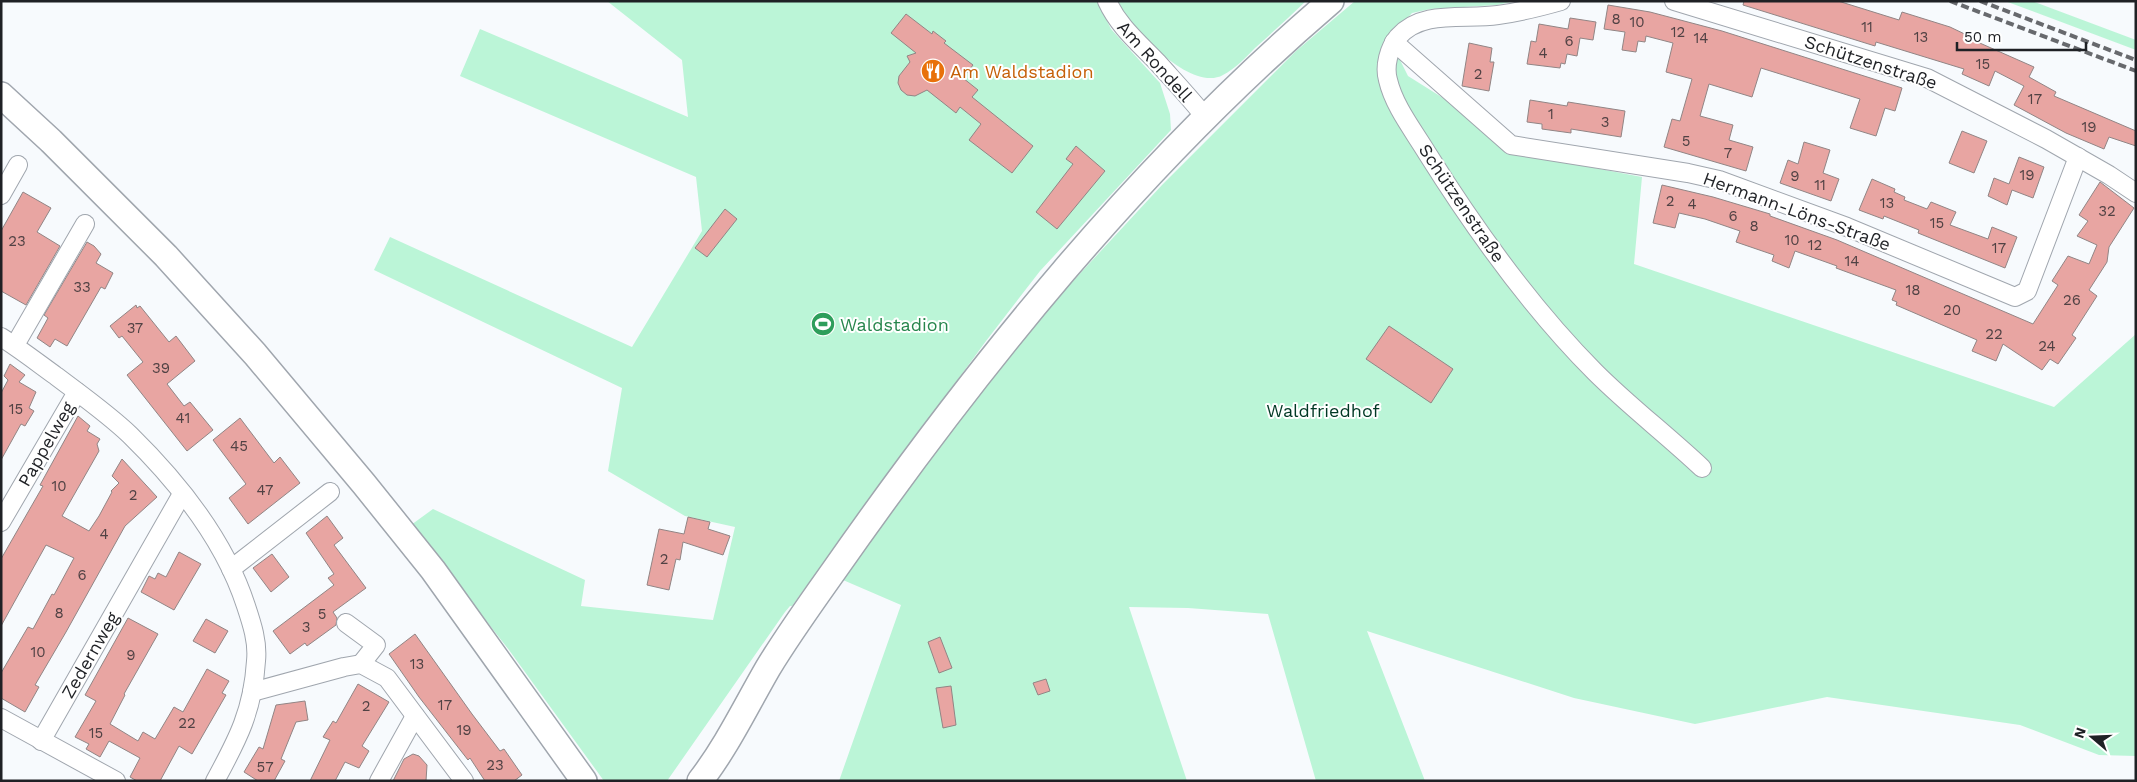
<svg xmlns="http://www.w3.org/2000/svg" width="2137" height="782" font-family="'Work Sans',sans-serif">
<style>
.green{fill:#bbf5d7}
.building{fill:#e8a5a2;stroke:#918585}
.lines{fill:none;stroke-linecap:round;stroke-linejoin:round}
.minor-casing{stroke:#a0a6ae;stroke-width:20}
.secondary-casing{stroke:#a0a6ae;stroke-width:28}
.minor{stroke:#fff;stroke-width:18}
.secondary{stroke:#fff;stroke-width:25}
.rail{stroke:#67696d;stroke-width:4;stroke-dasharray:8 4;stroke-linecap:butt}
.labels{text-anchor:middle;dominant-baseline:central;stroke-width:4;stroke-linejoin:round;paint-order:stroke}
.number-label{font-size:15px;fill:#514244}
.street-label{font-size:18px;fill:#1f2125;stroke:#fff}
.food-label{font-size:18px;fill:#c56008;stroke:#fff;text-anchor:start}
.leisure-label{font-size:18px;fill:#27864d;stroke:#fff;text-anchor:start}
.park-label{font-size:18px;fill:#003824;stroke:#fff}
</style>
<rect width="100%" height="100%" fill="#f7fafd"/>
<g class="green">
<polygon points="607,1 1097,1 1111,29 1160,83 1170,114 1171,130 1040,271 986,341 792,606 790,606 785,612 667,781 604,781 509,650 411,525 433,509 585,580 581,606 713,620 735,527 685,516 608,471 622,388 374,270 390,237 632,347 702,231 696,177 460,76 480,29 688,117 682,60"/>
<path d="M1118 1H1306C1289 17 1272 33 1255 48 1246 57 1235 69 1223 75 1191 93 1130 28 1118 1Z"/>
<polygon points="1355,1 1515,1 1497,5 1430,9 1412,13 1393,34 1398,56 1408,76 1537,157 1642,177 1634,264 2054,407 2136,334 2136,756 2099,755 2020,725 1827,697 1695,724 1574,698 1367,631 1425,781 1316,781 1268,614 1188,608 1129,607 1187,781 839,781 901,605 843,580 913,480 1036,321 1162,185 1296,51"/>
<polygon points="2005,1 2032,1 2136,40 2136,50"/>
</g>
<g class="building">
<polygon points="1744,1 1838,1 1899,20 1902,12 1950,27 1973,38 1973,40 2034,67 2029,77 2056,92 2054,96 2136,131 2136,146 2109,137 2104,149 2066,133 2014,105 2024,86 1995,71 1989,86 1962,74 1964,69 1876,42 1875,46 1743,5"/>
<polygon points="1608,5 1650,12 1722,31 1902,88 1895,111 1885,108 1876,136 1850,128 1860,99 1761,68 1752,97 1709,84 1700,116 1733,125 1729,140 1753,147 1746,171 1664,147 1672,119 1680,121 1692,79 1666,72 1673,43 1646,36 1645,42 1638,41 1636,52 1622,50 1625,32 1604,29"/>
<polygon points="906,14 932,34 933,31 946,41 944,43 973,65 963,78 978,90 972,97 1033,146 1012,173 969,140 981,124 960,107 956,113 927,90 915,96 907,95 901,90 898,83 899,76 910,62 907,56 916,53 891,33"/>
<polygon points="1570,18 1596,22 1593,40 1580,38 1577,56 1567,54 1565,64 1561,63 1560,68 1527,64 1531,41 1536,42 1539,24 1568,29"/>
<polygon points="1469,43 1492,48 1490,62 1494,62 1489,91 1462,86"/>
<polygon points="1530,100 1567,106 1568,102 1625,111 1621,137 1571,129 1571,133 1542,129 1542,124 1527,122"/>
<polygon points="1962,131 1987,141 1974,173 1949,163"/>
<polygon points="1804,142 1830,150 1823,173 1839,179 1831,201 1780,183 1788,160 1798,164"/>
<polygon points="1076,146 1105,171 1057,229 1036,212 1073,164 1066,159"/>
<polygon points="2019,157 2044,167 2033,198 2012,190 2007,205 1988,196 1994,178 2009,184"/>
<polygon points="1872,179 1895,189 1894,192 1905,197 1904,200 1927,209 1931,202 1956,212 1950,225 1988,239 1992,227 2017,237 2005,268 1918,233 1919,230 1884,216 1883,219 1859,210"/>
<polygon points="2100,182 2134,208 2109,247 2107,262 2089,290 2097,296 2072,335 2076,338 2058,364 2050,359 2042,370 2003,344 1996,361 1972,351 1977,340 1896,305 1897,302 1892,300 1896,290 1836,268 1837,266 1795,251 1789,268 1772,261 1774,255 1736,242 1740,231 1705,219 1679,213 1675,228 1653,223 1662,185 1713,197 1770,214 1770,216 1837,240 2033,324 2058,285 2052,281 2068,256 2089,264 2097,245 2077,236 2088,221 2079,215"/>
<polygon points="23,192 51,208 37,232 60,246 26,305 1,291 1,231"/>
<polygon points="725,209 737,219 707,257 695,248"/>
<polygon points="87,242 94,246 101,254 96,263 113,273 105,289 101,287 67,346 55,339 50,347 37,338 48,318 44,315"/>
<polygon points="136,305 137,308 140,306 169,342 176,336 195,361 167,384 184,406 190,402 213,430 187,451 127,375 143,362 122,336 119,338 110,326"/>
<polygon points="1389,326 1453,369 1431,403 1366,359"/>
<polygon points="10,364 25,375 19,382 36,392 29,408 34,411 25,426 21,424 1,460 1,393 8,380 4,376"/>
<polygon points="78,416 90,426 87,431 100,439 97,444 99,451 62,516 89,531 99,516 112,492 111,491 119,483 112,476 122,459 157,497 125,526 66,632 35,685 39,687 25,712 1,698 1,673 28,627 33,629 52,594 54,595 74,558 46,545 1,626 1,559 43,486 40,485"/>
<polygon points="240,418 274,463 280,457 300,483 248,524 229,498 246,484 213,440"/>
<polygon points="327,516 343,538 334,545 366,588 333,612 337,618 336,625 307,646 305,643 290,654 273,631 334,585 328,578 334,574 306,533"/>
<polygon points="688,517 710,522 708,529 730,536 723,555 683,542 680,560 676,559 669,590 647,585 659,529 684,534"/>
<polygon points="179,552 201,564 174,610 141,592 149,576 155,579 158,573 166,577"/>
<polygon points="272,554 289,577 271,592 253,568"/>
<polygon points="128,618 158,634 124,694 125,695 110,724 138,741 143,732 155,739 174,707 183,712 207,669 229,681 222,693 226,695 192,754 179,746 160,781 137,781 130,777 140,758 109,741 100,757 86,749 89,744 75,737 96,701 85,695"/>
<polygon points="206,619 228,631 215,653 193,641"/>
<polygon points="415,634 472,714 500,751 504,749 522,775 514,781 485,781 470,758 468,760 419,697 389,654"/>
<polygon points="940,637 952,668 939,673 928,642"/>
<polygon points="1046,679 1050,691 1038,695 1033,683"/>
<polygon points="358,684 389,702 362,746 369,751 359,768 345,762 335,781 310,781 330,740 323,737 333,721 336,723"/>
<polygon points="951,686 956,725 943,728 936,688"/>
<polygon points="305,701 308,720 296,722 281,759 285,761 274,781 258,781 244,772 259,747 263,749 276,705"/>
<polygon points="413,754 419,756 427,765 426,781 393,781 404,759"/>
</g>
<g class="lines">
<g class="minor-casing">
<g id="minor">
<path d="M1107 1C1119 27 1139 43 1158 63 1174 81 1191 99 1206 118"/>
<path d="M1561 1C1540 7 1520 12 1498 15 1465 20 1422 9 1398 37 1389 48 1384 66 1388 80 1394 106 1413 130 1427 153 1476 231 1530 307 1595 372 1629 406 1667 435 1702 468"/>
<polyline points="1674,1 1927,78 2046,139 2109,175 2136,193"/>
<polyline points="1394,42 1511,145 1688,173 1719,180 1847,227 2015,297 2027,291 2078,157"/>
<polyline points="1,195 18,165"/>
<path d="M1 337C20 349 38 363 56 376 81 395 108 414 130 435 178 482 225 541 246 606 252 624 258 642 256 661 253 710 238 739 215 781"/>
<polyline points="15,345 85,224"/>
<polyline points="1,522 77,392"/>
<polyline points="231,569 330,492"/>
<polyline points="346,623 376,645 361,664"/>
<polyline points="252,692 344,667 361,664 387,678 464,781"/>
<polyline points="1,718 116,781"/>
<polyline points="41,741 182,494"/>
<polyline points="379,781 415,716"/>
</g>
</g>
<g class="secondary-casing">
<g id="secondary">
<polyline points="1,95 51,141 166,256 255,354 364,484 433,570 584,781"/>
<path d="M700 781C727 746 746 706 768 668 788 635 811 603 833 572 978 365 1138 166 1331 1"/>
</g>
</g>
<use href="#minor" class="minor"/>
<use href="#secondary" class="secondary"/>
<g class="rail">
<polyline points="1950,1 2136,71"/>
<polyline points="1980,1 2136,60"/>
</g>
</g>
<defs>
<g id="restaurant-disc" transform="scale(1.25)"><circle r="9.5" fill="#e8710a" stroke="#fff"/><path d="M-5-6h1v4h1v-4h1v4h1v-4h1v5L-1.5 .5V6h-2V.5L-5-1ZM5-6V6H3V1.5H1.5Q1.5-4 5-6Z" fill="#fff"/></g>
<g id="stadium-disc" transform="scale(1.25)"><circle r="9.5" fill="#2e9e5b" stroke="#fff"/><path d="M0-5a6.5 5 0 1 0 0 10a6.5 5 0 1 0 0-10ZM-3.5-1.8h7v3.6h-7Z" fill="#fff"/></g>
</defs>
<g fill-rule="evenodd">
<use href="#restaurant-disc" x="933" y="71"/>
<use href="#stadium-disc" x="823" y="324"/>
</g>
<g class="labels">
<g class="number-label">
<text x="1616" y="19">8</text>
<text x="1637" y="22">10</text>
<text x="1867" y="27">11</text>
<text x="1678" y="32">12</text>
<text x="1921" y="37">13</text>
<text x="1701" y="38">14</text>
<text x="1569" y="41">6</text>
<text x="1543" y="53">4</text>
<text x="1983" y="64">15</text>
<text x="1478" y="74">2</text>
<text x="2035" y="99">17</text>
<text x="1551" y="114">1</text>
<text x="1605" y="122">3</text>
<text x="2089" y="127">19</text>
<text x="1686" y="141">5</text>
<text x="1728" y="153">7</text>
<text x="2027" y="175">19</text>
<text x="1795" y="176">9</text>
<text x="1820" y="185">11</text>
<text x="1670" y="201">2</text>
<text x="1887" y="203">13</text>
<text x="1692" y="204">4</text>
<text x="2107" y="211">32</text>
<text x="1733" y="216">6</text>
<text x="1937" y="223">15</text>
<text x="1754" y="226">8</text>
<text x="1792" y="240">10</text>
<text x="17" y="241">23</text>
<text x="1815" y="245">12</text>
<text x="1999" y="248">17</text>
<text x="1852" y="261">14</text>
<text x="82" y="287">33</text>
<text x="1913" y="290">18</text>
<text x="2072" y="300">26</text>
<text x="1952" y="310">20</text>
<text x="135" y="328">37</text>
<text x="1994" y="334">22</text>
<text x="2047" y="346">24</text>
<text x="161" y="368">39</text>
<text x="16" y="409">15</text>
<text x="183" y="418">41</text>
<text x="239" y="446">45</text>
<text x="59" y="486">10</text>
<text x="265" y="490">47</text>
<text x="133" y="495">2</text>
<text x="104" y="534">4</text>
<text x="664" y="559">2</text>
<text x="82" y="575">6</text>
<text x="59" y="613">8</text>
<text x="322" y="614">5</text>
<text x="306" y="627">3</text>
<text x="38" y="652">10</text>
<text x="131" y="655">9</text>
<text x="417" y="664">13</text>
<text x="445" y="705">17</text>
<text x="366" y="706">2</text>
<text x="187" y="723">22</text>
<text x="464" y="730">19</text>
<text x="96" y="733">15</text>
<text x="495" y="765">23</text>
<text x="265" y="767">57</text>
</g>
<g class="street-label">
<text transform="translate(1155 61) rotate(48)">Am Rondell</text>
<text transform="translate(1871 62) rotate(18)">Schützenstraße</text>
<text transform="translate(1462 203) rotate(56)">Schützenstraße</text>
<text transform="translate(1797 211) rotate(20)">Hermann-Löns-Straße</text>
<text transform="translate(46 444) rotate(-60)">Pappelweg</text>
<text transform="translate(90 655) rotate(-60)">Zedernweg</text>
</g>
<g class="food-label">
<text x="950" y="71">Am Waldstadion</text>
</g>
<g class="leisure-label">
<text x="840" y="324">Waldstadion</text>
</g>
<g class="park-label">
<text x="1323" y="410">Waldfriedhof</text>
</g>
</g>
<rect width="2137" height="782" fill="none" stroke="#1f2125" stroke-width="5"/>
<g transform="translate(2092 737) rotate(289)" stroke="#ffffff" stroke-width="4" paint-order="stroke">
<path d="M0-4L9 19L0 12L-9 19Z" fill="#1f2125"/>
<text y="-8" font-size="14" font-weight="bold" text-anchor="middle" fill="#1f2125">N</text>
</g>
<path d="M1957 42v8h129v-8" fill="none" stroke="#1f2125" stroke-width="2.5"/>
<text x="1964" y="42" font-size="15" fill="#1f2125" stroke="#ffffff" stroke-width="4" paint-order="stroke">50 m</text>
</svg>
